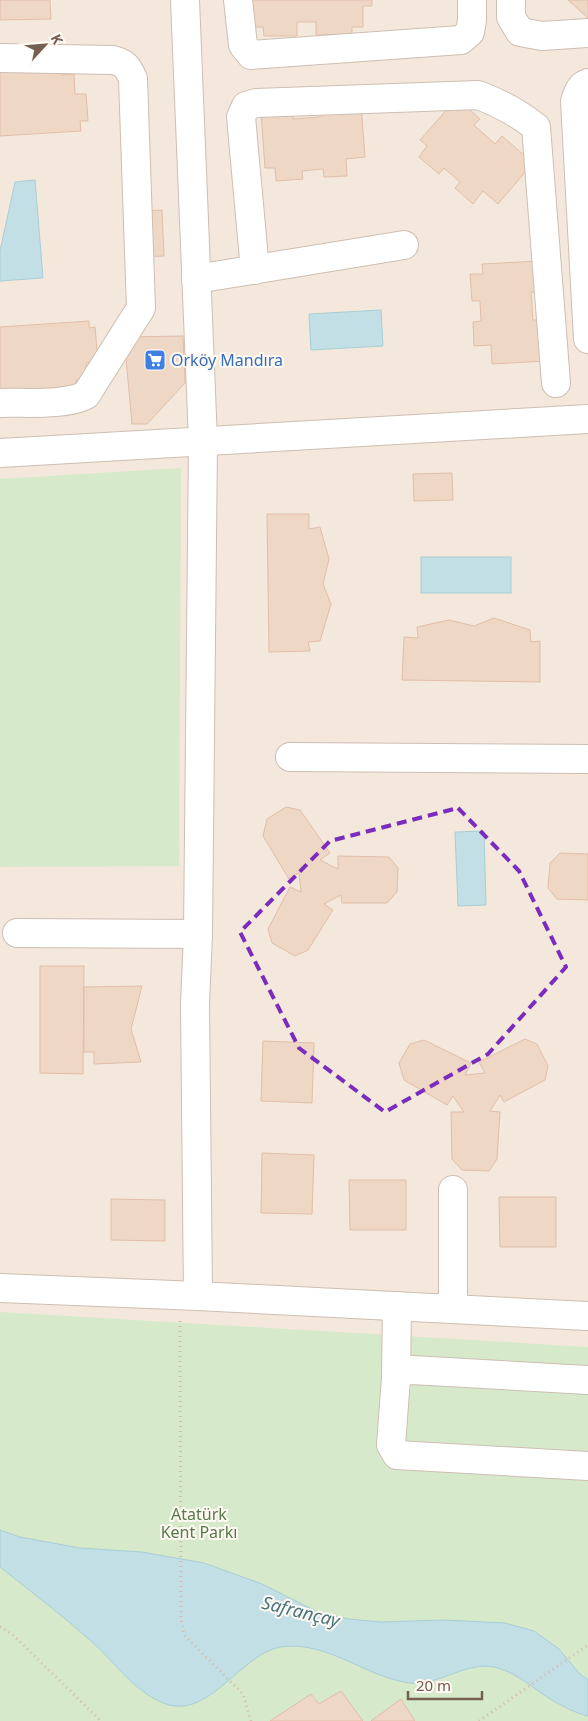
<svg xmlns="http://www.w3.org/2000/svg" width="588" height="1721" font-family="'Noto Sans',sans-serif">
<style>
.residential{fill:#f3e8db}
.green{fill:#d7e9cb}
.water{fill:#c1dfe5;stroke:#a8ced6}
.building{fill:#efd7c6;stroke:#e1bea7}
.lines{fill:none;stroke-linecap:round;stroke-linejoin:round}
.minor-casing{stroke:#cebeb2;stroke-width:30}
.path{stroke:#d5baa8;stroke-width:3;stroke-dasharray:1 4;stroke-linecap:butt}
.minor{stroke:#fff;stroke-width:28}
.marked{fill:none;stroke:#7b2cbf;stroke-width:4;stroke-dasharray:10 6;stroke-linejoin:round}
.labels{text-anchor:middle;dominant-baseline:central;stroke-width:4;stroke-linejoin:round;paint-order:stroke}
.shop-label{font-size:16px;fill:#366cbe;stroke:#fefaf3;text-anchor:start}
.park-label{font-size:16px;fill:#577a49;stroke:#fefaf3}
.water-label{font-size:18px;font-style:italic;fill:#477680;stroke:#fefaf3}
</style>
<rect width="100%" height="100%" fill="#fcf6ec"/>
<rect class="residential" x="0" y="0" width="588" height="1721"/>
<g class="green">
<polygon points="181,468 179,866 0,867 0,479"/>
<polygon points="0,1312 588,1347 588,1721 0,1721"/>
</g>
<g class="water">
<polygon points="35,180 43,278 0,281 0,251 15,182"/>
<polygon points="381,310 383,346 311,350 309,314"/>
<rect x="421" y="557" width="90" height="36"/>
<polygon points="484,831 486,905 458,906 455,832"/>
<path d="M0 1530 20 1537 80 1548 142 1552 204 1563 262 1584 318 1612 349 1619 381 1622 444 1620 505 1623 534 1631 559 1649 579 1673 588 1680V1716C575 1713 562 1706 550 1699 533 1688 518 1674 498 1668 468 1659 440 1686 410 1683 364 1677 328 1640 280 1647 242 1654 211 1716 169 1705 136 1695 116 1663 91 1641 62 1615 30 1591 0 1567Z"/>
</g>
<g class="building">
<polygon points="0,0 50,0 51,19 0,20"/>
<polygon points="245,0 372,0 372,6 363,6 363,27 352,27 352,34 316,35 316,22 297,22 297,36 264,36 263,27 252,27"/>
<polygon points="568,0 588,0 588,18"/>
<polygon points="61,61 62,75 74,74 75,94 86,94 88,121 80,121 81,131 0,136 0,71"/>
<polygon points="457,98 480,119 474,125 495,144 502,136 533,163 498,204 483,191 473,204 455,188 460,182 444,168 439,174 419,157 427,146 420,140"/>
<polygon points="361,104 365,157 346,159 347,176 324,177 323,169 302,171 303,179 276,181 275,168 265,168 261,113 292,110 293,119 320,117 320,107"/>
<polygon points="162,210 164,256 142,257 141,211"/>
<polygon points="538,261 540,292 531,292 533,320 543,320 546,361 492,364 491,345 474,346 473,322 481,321 480,301 472,301 470,274 483,274 482,264"/>
<polygon points="89,321 89,328 95,327 98,362 86,363 87,380 76,380 77,394 57,396 56,388 15,391 0,398 0,327"/>
<polygon points="183,336 185,383 147,424 132,424 124,337"/>
<polygon points="452,473 453,500 414,501 413,474"/>
<polygon points="267,514 309,514 309,529 320,527 329,559 323,584 331,604 320,641 308,642 310,651 269,652"/>
<polygon points="494,618 530,630 531,642 540,641 540,682 402,680 404,637 418,638 417,627 449,620 474,626"/>
<polygon points="286,807 300,810 330,853 320,860 338,869 338,856 389,857 398,868 397,892 387,903 342,903 341,895 324,904 333,910 308,950 295,956 272,943 268,929 290,887 301,892 299,873 289,879 263,836 267,819"/>
<polygon points="560,853 588,854 588,900 557,899 548,888 550,863"/>
<polygon points="40,966 84,966 83,1074 40,1073"/>
<polygon points="142,986 131,1029 141,1062 94,1064 94,1052 84,1052 84,987"/>
<polygon points="525,1039 537,1044 548,1066 545,1080 504,1102 500,1095 490,1111 500,1112 497,1159 489,1171 462,1170 452,1159 451,1112 464,1112 453,1096 447,1105 404,1080 399,1063 410,1044 424,1040 471,1063 465,1075 485,1073 479,1062"/>
<polygon points="263,1041 314,1043 312,1103 261,1101"/>
<polygon points="262,1153 314,1155 312,1214 261,1213"/>
<polygon points="349,1180 406,1180 406,1230 350,1230"/>
<polygon points="499,1197 556,1197 556,1247 500,1247"/>
<polygon points="111,1199 165,1200 165,1241 111,1240"/>
<polygon points="341,1691 363,1721 270,1721 311,1694 319,1704"/>
<polygon points="401,1699 415,1721 371,1721"/>
</g>
<g class="lines">
<g class="minor-casing">
<g id="minor">
<polyline points="185,0 203,441 198,934 195,1004 198,1296"/>
<polyline points="238,0 243,45 251,55 461,40 470,32 472,20 472,0"/>
<polyline points="511,0 511,17 520,32 542,36 588,33"/>
<path d="M0 58 113 60C125 63 128 67 133 79L141 308 86 395C64 406 26 402 0 403"/>
<path d="M588 83C580 85 578 93 575 101L588 339"/>
<path d="M255 270 241 117 246 106 256 103 478 95C500 103 518 113 536 127L556 383"/>
<polyline points="196,279 404,245"/>
<polyline points="0,453 588,419"/>
<polyline points="290,757 588,759"/>
<polyline points="17,933 198,934"/>
<polyline points="0,1288 198,1296 588,1316"/>
<polyline points="397,1306 396,1378 391,1445 397,1455 588,1466"/>
<polyline points="453,1309 453,1190"/>
<polyline points="396,1378 403,1371 412,1370 588,1380"/>
</g>
</g>
<g class="path">
<polyline points="180,1321 181,1618 184,1635 243,1694 251,1721"/>
<polyline points="0,1627 12,1634 101,1721"/>
<polyline points="479,1721 588,1645"/>
</g>
<use href="#minor" class="minor"/>
</g>
<path class="marked" d="M458 808 519 871 566 967 488 1054 385 1112 299 1048 240 932 330 841Z"/>
<defs>
<g id="supermarket-square" transform="scale(1.125)"><rect x="-9" y="-9" width="18" height="18" rx="4" fill="#3f7fe0" stroke="#fefaf3"/><path d="M-6-5.5h2.5l.6 2H6L4.5 2H-2.5L-4.4-4H-6ZM-1.5 3.2a1.3 1.3 0 1 0 .1 0ZM3 3.2a1.3 1.3 0 1 0 .1 0Z" fill="#fff"/></g>
</defs>
<g fill-rule="evenodd">
<use href="#supermarket-square" x="155" y="360"/>
</g>
<g class="labels">
<g class="shop-label">
<text x="171" y="360">Orköy Mandıra</text>
</g>
<g class="park-label">
<text x="199" y="1514">Atatürk<tspan x="199" dy="18">Kent Parkı</tspan></text>
</g>
<g class="water-label">
<text transform="translate(301 1611) rotate(14)">Safrançay</text>
</g>
</g>
<g transform="translate(45 45) rotate(64)" stroke="#fefaf3" stroke-width="4" paint-order="stroke">
<path d="M0-4L9 19L0 12L-9 19Z" fill="#765e50"/>
<text y="-8" font-size="14" font-weight="bold" text-anchor="middle" fill="#765e50">K</text>
</g>
<path d="M408 1691v8h74v-8" fill="none" stroke="#765e50" stroke-width="2.5"/>
<text x="416" y="1691" font-size="15" fill="#765e50" stroke="#fefaf3" stroke-width="4" paint-order="stroke">20 m</text>
</svg>
